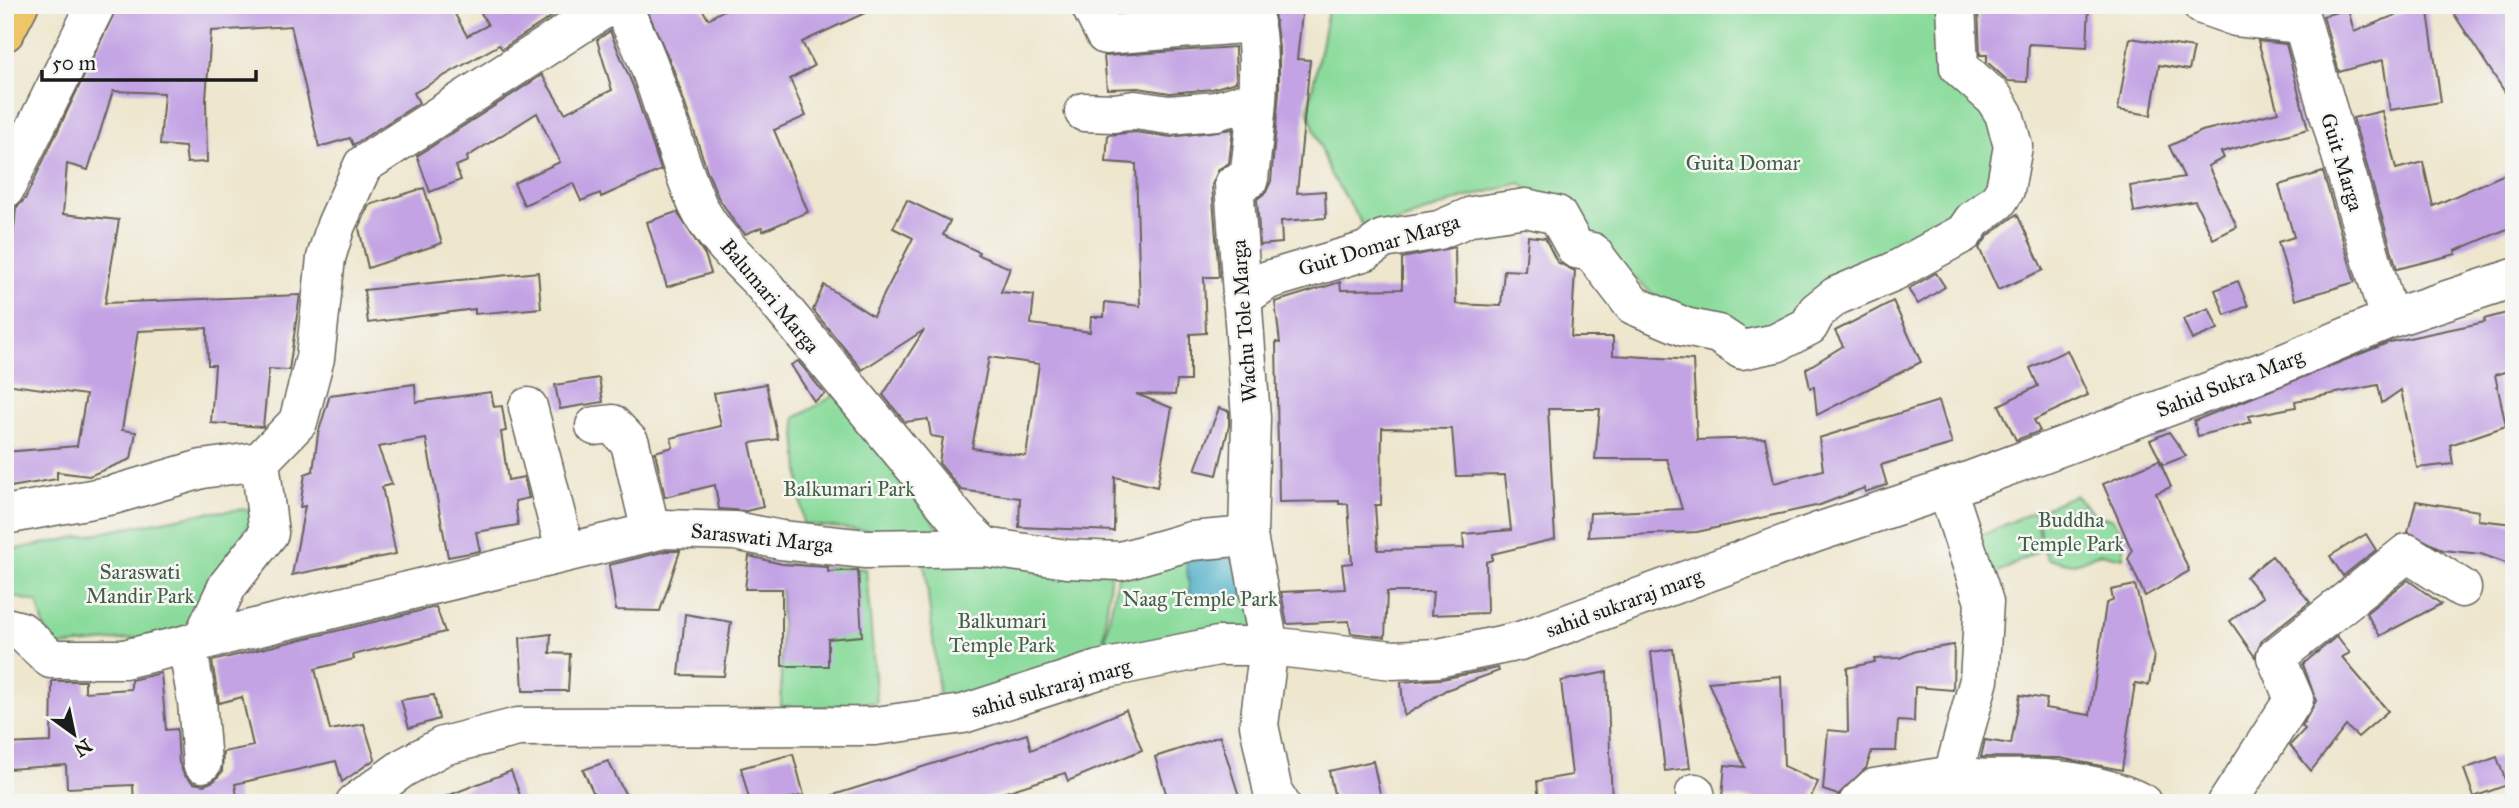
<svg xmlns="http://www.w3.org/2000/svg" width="2519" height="808" font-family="'IM FELL Great Primer',serif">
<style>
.green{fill:#8adb9b;stroke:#537c5c;stroke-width:2}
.water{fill:#45abc5;stroke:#306470;stroke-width:2}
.building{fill:#c3a3e4;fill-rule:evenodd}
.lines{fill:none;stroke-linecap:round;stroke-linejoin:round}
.minor-casing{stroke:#66635a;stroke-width:41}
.major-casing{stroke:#66635a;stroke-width:41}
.minor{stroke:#fff;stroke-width:38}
.major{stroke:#eec569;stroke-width:38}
.labels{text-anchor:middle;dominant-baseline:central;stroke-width:5;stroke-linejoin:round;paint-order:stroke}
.street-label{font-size:21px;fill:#1c1c1c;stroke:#f6f6f2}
.park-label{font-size:21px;fill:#425f48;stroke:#f6f6f2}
</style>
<rect width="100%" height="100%" fill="#f6f6f2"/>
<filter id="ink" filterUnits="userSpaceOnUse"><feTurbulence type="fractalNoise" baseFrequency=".0143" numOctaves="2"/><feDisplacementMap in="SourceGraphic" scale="14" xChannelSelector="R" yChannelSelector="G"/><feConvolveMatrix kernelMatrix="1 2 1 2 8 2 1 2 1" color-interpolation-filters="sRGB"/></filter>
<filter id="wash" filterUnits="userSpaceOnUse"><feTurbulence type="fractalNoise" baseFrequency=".00686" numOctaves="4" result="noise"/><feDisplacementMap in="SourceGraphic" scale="28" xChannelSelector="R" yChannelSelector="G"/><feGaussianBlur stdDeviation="1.57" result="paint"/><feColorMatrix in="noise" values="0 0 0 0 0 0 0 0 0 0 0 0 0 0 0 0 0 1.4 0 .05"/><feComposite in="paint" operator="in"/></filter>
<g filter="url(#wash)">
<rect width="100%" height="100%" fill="#eee6cd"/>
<g class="green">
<polygon points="1329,5 1954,5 2003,130 1989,199 1744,344 1672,311 1603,250 1597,237 1561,206 1542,206 1521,183 1461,199 1368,233 1330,173 1308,111"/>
<polygon points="835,395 947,539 803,524 795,418"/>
<polygon points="2075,495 2097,516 2111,518 2124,535 2123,558 2101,553 2073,564 2048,559 2041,544 2038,511"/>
<polygon points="260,508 193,611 189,633 50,647 37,602 5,595 5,553 11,550 204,513"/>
<polygon points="2034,511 2042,549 1984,581 1972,540"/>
<polygon points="1245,536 1267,640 942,720 924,559 1111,571 1102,654 1121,561"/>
<polygon points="781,563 866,569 877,702 812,708 781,706"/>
</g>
<polygon class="water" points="1241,556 1245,596 1191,604 1186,561"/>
<g id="blocks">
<g class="building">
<polygon points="118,5 211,5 210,9 262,5 450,5 467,36 488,25 481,13 495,5 499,5 505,15 522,5 569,5 502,49 499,45 414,93 419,103 353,145 350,138 319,147 291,26 211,31 206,99 207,162 187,163 185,147 160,145 164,93 113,91 88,170 67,164 63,214 119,220 105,303 300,295 289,370 269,369 263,427 211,423 215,365 208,365 207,328 138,331 122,430 136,432 131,459 89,476 57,472 57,479 5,488 5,452 77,446 86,395 5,384 5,238 13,239 16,208 25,199"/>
<polygon points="645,5 700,5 708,19 733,5 882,5 802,42 814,66 790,79 806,116 774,130 808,212 763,231 762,227 745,234 735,223 718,197 708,173 674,71"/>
<polygon points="1273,5 1303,5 1297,59 1310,60 1297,193 1325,191 1326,218 1281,221 1282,243 1260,245 1257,199 1266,192 1271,181 1279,93 1279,47"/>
<polygon points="2050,5 2089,5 2087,47 2029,44 2027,82 2008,81 1987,62 1987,55 1980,55 1978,8 2050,11"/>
<polygon points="2420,5 2427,5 2441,102 2390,110 2383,60 2339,72 2323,16 2348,9 2354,32"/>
<polygon points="2448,5 2503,5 2514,22 2514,106"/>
<polygon points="610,31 633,86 661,170 601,197 600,193 581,201 573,183 524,205 514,183 560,162 537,113 467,157 468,161 456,166 461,180 430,192 417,156 542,75 565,113 612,90 597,40"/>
<polygon points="2130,38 2194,48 2189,70 2159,65 2151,115 2118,110"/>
<polygon points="2258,41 2286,44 2308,129 2221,152 2224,158 2208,166 2237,227 2213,239 2195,201 2134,212 2130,186 2184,177 2169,146 2202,131 2278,112"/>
<polygon points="1235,47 1236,82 1212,89 1170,93 1138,88 1107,89 1104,56"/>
<polygon points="2382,111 2396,169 2423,162 2433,206 2514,170 2514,226 2455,251 2456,254 2397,269 2353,118"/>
<path d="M1233 129 1229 163 1219 169 1212 185 1219 277H1204L1206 333 1190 334V381H1177L1175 395 1136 394 1172 408 1157 487 1115 477 1114 531 1019 527 1020 498 961 490 939 463 943 438 931 436 928 419 905 422 883 395 924 330 862 370 813 310 824 285 873 316 913 238 893 228 907 200 950 221 943 235 979 252 978 255 1010 268 1001 292 1034 295 1031 324 1090 332 1091 317H1104L1105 302 1140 306 1136 164 1106 162 1108 135 1135 132 1171 137ZM989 357 1039 364 1026 456 972 448Z"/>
<polygon points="2323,172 2355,282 2295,300 2278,242 2294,237 2279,185"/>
<polygon points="424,188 442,243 368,268 359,228 369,205"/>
<polygon points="677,212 705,255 711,273 667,287 647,222"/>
<polygon points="2017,214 2043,270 1998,290 1979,248 1989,235"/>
<path d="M1528 236 1545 238 1557 262 1575 271 1571 337H1613V355L1693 360 1697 440 1765 438 1774 483 1823 470 1819 438 1939 401 1952 444 1881 465 1887 485 1865 492 1864 488 1820 505 1697 532 1588 537 1590 513 1682 509 1667 459H1595L1600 409H1548L1555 539 1492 554V560L1486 562 1487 613 1431 615 1433 592H1387L1385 637 1351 633 1349 621 1287 624 1281 592 1345 589 1342 564 1352 563 1348 504H1339V501L1279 502 1276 342 1280 343 1275 302 1340 282 1341 290 1402 289V258L1455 247 1456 304 1501 306 1504 270 1525 271ZM1382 428 1452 429 1456 476 1505 475 1511 530 1463 534 1464 548 1378 550 1375 505H1381Z"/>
<polygon points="538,272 541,308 475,314 475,309 368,323 364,290"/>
<polygon points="1936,273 1945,287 1918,304 1908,289"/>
<polygon points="2238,281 2248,306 2225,315 2215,290"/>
<polygon points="1893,301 1921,362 1817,415 1814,387 1810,388 1806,369 1843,346 1835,331"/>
<polygon points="2209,308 2218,329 2192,340 2183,319"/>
<polygon points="2514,311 2514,369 2495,375 2506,426 2450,445 2453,464 2417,468 2401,390 2382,403 2378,385 2295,401 2296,407 2249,416 2251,422 2198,436 2194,421 2390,342 2485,322 2484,319"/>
<polygon points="2067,350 2088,395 2034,420 2040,431 2016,440 1999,405 2038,386 2030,368"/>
<polygon points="798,361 825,394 814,401 791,365"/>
<polygon points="599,378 603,402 560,409 555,385"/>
<polygon points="415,384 416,402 491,392 494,407 502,406 506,431 501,432 508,480 524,477 529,498 515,501 518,525 476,532 480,551 448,557 426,439 378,447 392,484 382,487 396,554 292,575 305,506 300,507 305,474 313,471 318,434 330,395"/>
<polygon points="766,384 778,439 750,443 763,507 746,511 719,509 715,485 665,497 655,452 673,447 671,438 721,426 714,393"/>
<polygon points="1219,408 1229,411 1229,426 1217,475 1195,470"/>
<polygon points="2169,432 2186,456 2163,465 2150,440"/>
<polygon points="2159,460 2171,487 2156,493 2189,571 2145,596 2128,559 2132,551 2103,484"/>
<polygon points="2416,501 2479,511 2478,520 2514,524 2514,566 2481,554 2443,550 2408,532"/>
<polygon points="2366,534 2376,550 2343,576 2330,556"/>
<polygon points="666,551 680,551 660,611 616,610 609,565"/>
<polygon points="749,556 782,564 828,567 828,572 858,570 862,636 828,639 828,666 782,666 782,589 745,589"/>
<polygon points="2272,556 2310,602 2262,640 2255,657 2230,621 2263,597 2246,577"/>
<polygon points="2408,580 2441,604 2380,636 2366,613"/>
<polygon points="2135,585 2154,655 2149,685 2135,683 2122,770 2060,758 1981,757 1985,740 2011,744 2020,695 2047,699 2045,708 2090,715 2106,604 2113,600 2111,590"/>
<polygon points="436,607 445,632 353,655 354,659 315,669 330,730 364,724 375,759 342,782 336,761 235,784 238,803 134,803 133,785 67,788 66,765 8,769 6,744 51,742 52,681 85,681 85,692 131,689 131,680 161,673 166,730 177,729 179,762 184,775 193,783 204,785 214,781 222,772 223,752 253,746 242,697 219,703 212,661"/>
<polygon points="685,614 731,622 724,676 679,675"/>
<polygon points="551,634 550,653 570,654 568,691 523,691 520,638"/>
<polygon points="2337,636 2350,653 2342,657 2388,711 2358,737 2346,726 2311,771 2290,745 2305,729 2302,726 2316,701 2303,664"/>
<polygon points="1954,645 1953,690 1915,687 1914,722 1898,721 1896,751 1872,751 1866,768 1838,795 1823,790 1828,730 1848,732 1847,668 1875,662 1874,659 1900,658 1916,651"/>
<polygon points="1673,649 1690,768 1665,771 1651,652"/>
<polygon points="1498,668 1499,671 1446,690 1404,716 1401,682 1442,679"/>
<polygon points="1607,672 1612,803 1539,803 1537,781 1572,775 1561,681"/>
<polygon points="1781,676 1784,766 1818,782 1808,803 1722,797 1725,765 1745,767 1708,682"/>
<polygon points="434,695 439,719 409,728 401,700"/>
<polygon points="1126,710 1142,750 1068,781 1065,773 971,803 825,803 824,798 1027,734 1031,750"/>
<polygon points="1220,736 1240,799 1227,803 1169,803 1155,757"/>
<polygon points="793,754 804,795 773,803 750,803 741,768"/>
<polygon points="2497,757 2507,785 2474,797 2464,769"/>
<polygon points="608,761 630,803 598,803 583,770"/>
<polygon points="1373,761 1381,798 1360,803 1336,803 1329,771"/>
<polygon points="511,771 523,803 435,803 434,801"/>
</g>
</g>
</g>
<g filter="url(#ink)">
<use href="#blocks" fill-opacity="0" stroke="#66635a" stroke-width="2"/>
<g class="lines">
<g class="minor-casing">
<g id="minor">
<path d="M620 5C659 68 668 140 698 206 712 235 738 259 760 281L963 526 985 547"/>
<polyline points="1090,5 1105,35 1255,23"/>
<path d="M1251 5C1265 61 1255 123 1249 179L1234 184 1251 418 1248 536 1269 646 1259 725 1273 792 1280 803"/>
<polyline points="2202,5 2236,17 2300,24"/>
<polyline points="2297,5 2389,319"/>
<polyline points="1084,112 1114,113 1135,110 1169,115 1216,111 1257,99"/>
<polyline points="5,189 96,5"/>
<polyline points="1241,299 1268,280 1366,251 1383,239 1439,230 1472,216 1526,208 1557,215 1576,249 1592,252 1633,305 1685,327 1718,334 1742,350 1776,343 1809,326 1817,311 1836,296 1893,272 1964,233 1973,220 1998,201 2005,190 2013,146 2004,114 1994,98 1959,67 1956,5"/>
<polyline points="528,407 565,550"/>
<polyline points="595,426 612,424 630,443 651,532"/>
<path d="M1947 489 1984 602 1979 680 1953 775C1988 782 2013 777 2046 779 2076 781 2116 789 2142 803"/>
<polyline points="5,515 113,495 202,469 260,461"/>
<polyline points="5,627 21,631 51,659 124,659 201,641 228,585 269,533 260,461 298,422 315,358 326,258 336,225 363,165 610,5"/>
<polyline points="201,641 664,529 735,531 781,540 866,549 985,547 1067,559 1121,561 1191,541 1248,536"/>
<polyline points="187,644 197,701 202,763"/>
<polyline points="1695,793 1697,803"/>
<polyline points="355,803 403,768 443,746 518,727 875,726 963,714 1098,670 1218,646 1269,646 1393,660 1438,658 1520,641 1818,532 1947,489 2275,367 2389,319 2514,278"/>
<polyline points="1858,803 1874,788 1953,775"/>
<polyline points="2227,803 2294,699 2276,657 2407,553 2462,588"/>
</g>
</g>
<g class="major-casing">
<polyline id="major" points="5,32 19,5"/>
</g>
<use href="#minor" class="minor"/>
<use href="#major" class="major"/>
</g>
</g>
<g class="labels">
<g class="street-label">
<text transform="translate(2342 162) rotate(73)">Guit Marga</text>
<text transform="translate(1379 245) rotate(-17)">Guit Domar Marga</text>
<text transform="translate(770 296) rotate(50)">Balumari Marga</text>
<text transform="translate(1244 321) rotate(-94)">Wachu Tole Marga</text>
<text transform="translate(2230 383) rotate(-21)">Sahid Sukra Marg</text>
<text transform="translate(762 538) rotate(6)">Saraswati Marga</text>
<text transform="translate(1624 603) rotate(-20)">sahid sukraraj marg</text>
<text transform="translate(1051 688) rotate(-16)">sahid sukraraj marg</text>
</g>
<g class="park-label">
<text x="1743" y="163">Guita Domar</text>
<text x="849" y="489">Balkumari Park</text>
<text x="2071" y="520">Buddha<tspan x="2071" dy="24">Temple Park</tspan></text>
<text x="140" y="572">Saraswati<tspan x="140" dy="24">Mandir Park</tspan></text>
<text x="1200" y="599">Naag Temple Park</text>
<text x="1002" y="621">Balkumari<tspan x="1002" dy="24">Temple Park</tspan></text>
</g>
</g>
<rect width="2519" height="808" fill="none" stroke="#f6f6f2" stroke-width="28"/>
<g transform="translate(74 734) rotate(147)" stroke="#f6f6f2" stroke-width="5" paint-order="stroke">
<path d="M0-5L12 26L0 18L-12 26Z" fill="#1c1c1c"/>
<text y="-10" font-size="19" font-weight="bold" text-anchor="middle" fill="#1c1c1c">N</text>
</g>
<path d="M42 70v10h214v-10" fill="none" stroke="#1c1c1c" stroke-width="3.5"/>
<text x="52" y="70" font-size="21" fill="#1c1c1c" stroke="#f6f6f2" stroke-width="5" paint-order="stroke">50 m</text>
</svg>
